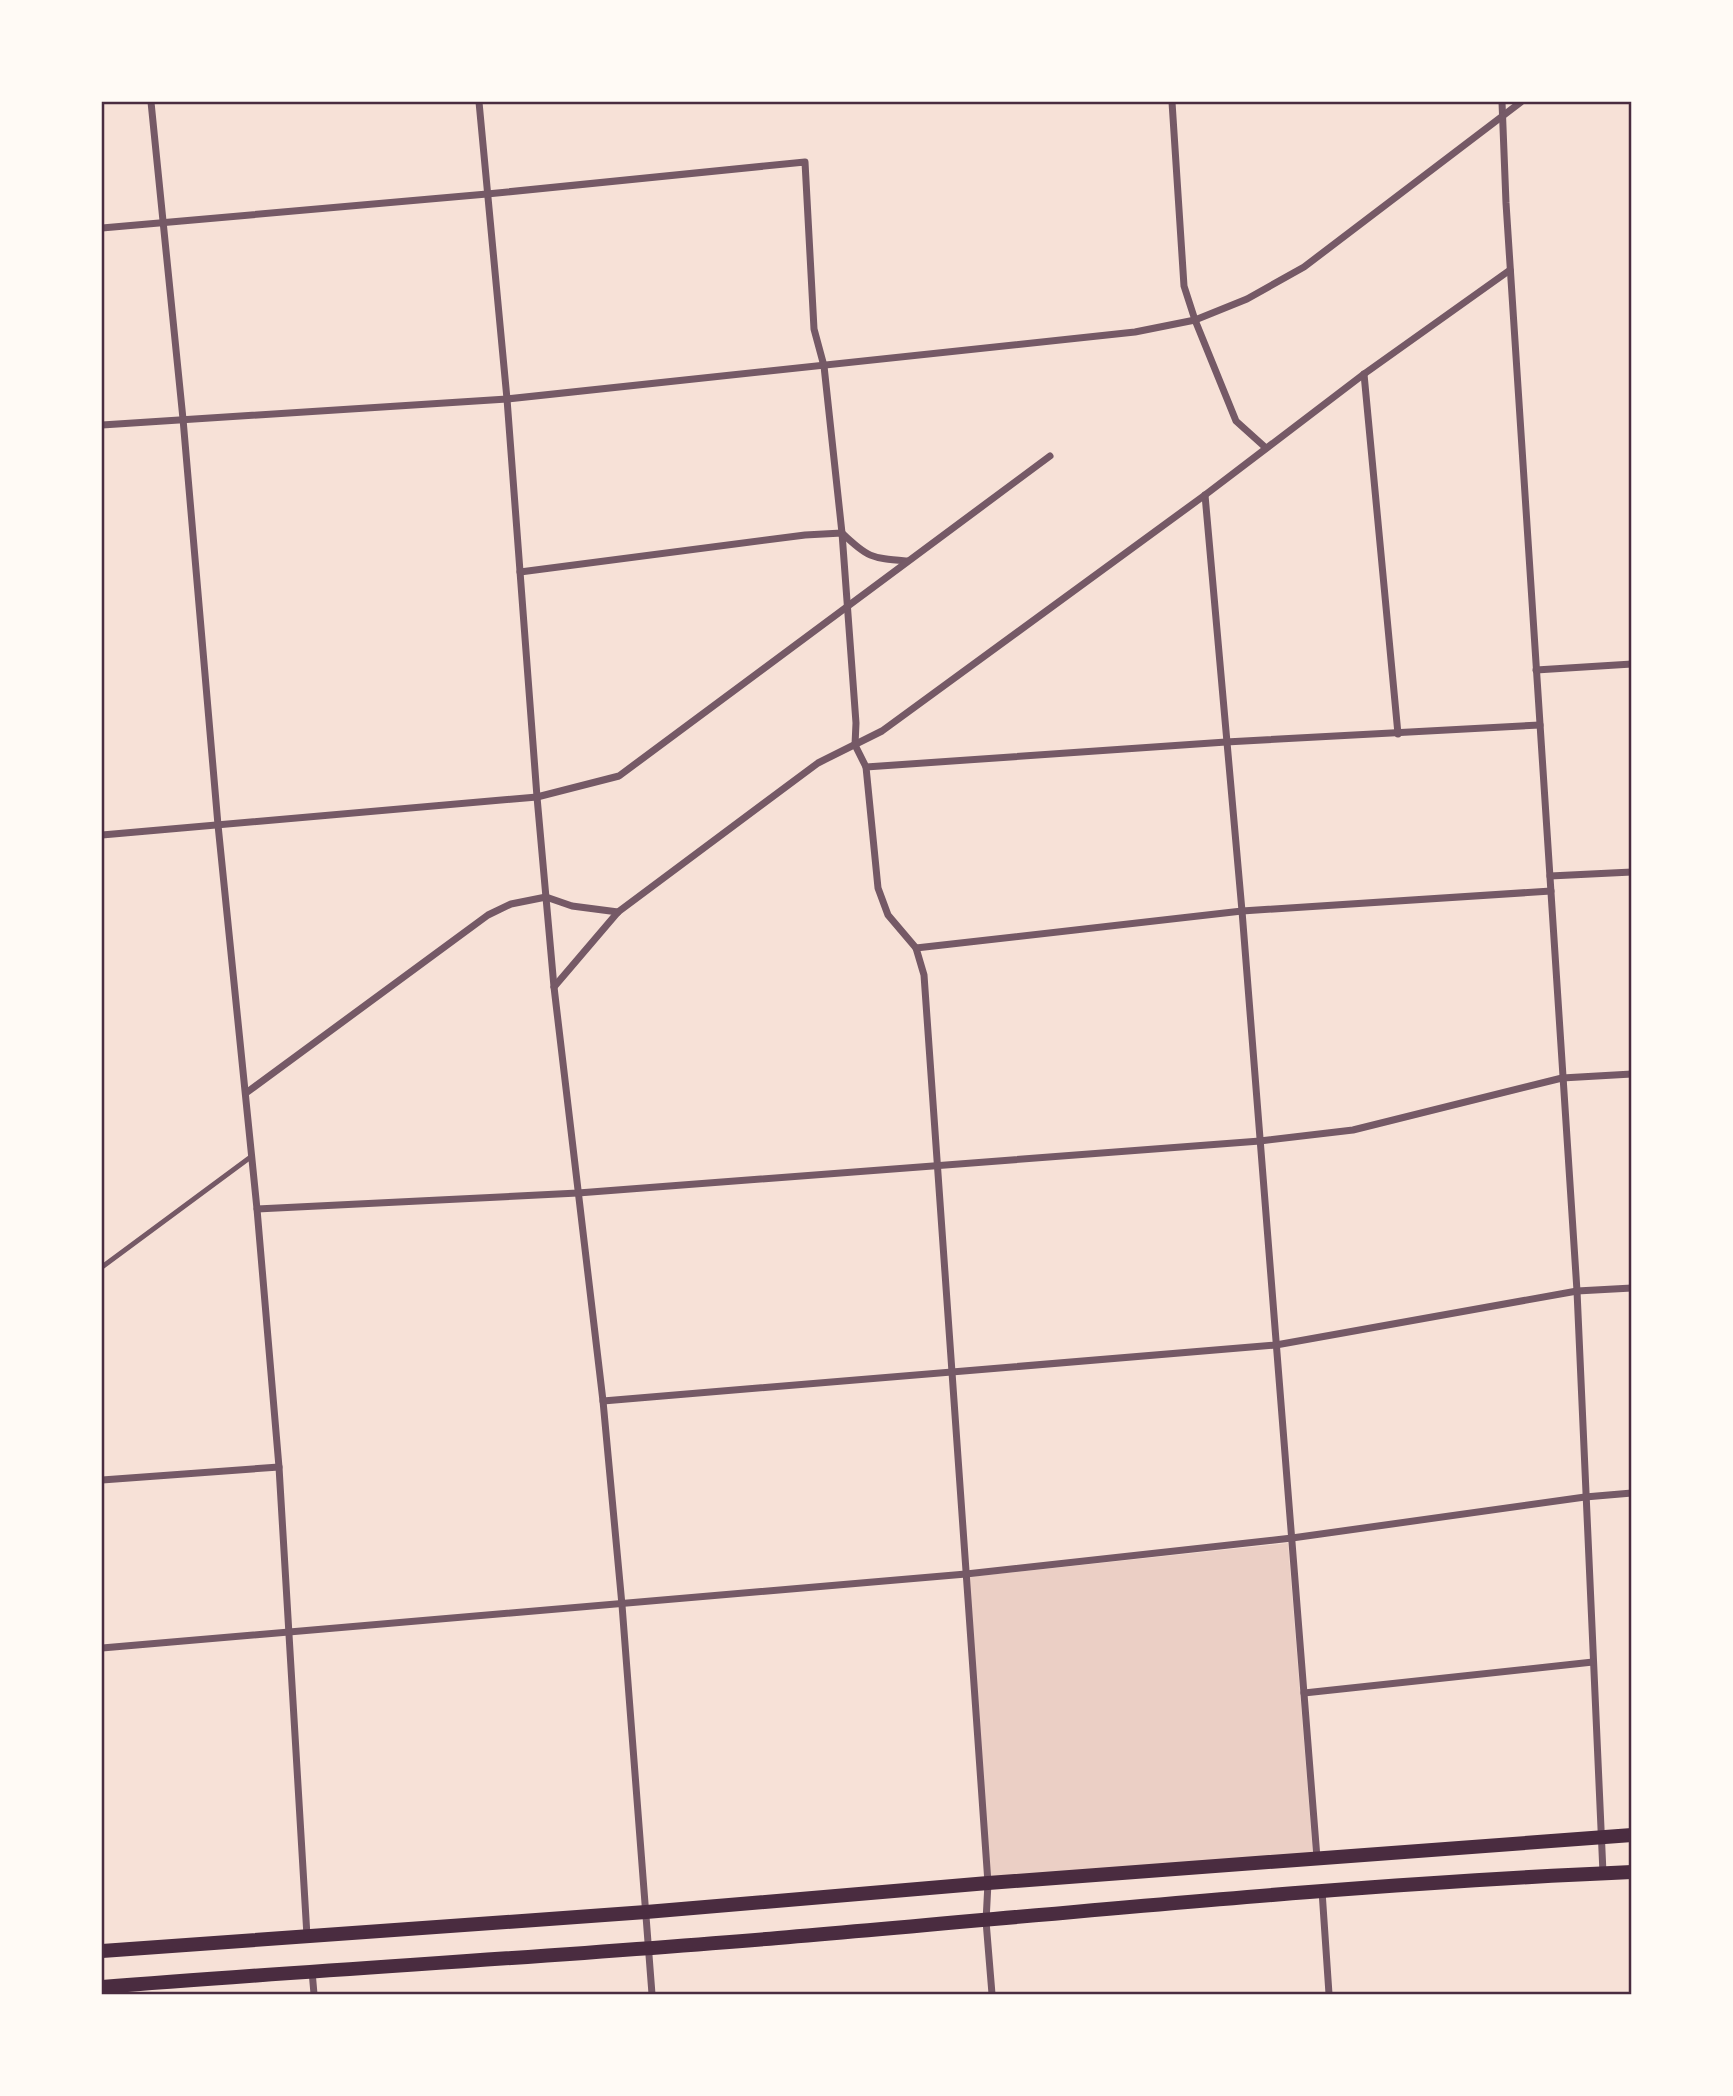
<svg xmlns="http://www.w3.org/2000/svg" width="1733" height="2096" font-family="'IBM Plex Sans',sans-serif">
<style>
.green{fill:#ebcfc5}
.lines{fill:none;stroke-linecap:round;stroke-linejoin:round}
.service{stroke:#755966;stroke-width:5}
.minor{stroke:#755966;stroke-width:7}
.secondary{stroke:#4a2c40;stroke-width:14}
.neatline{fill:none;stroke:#4a2c40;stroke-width:2.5}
</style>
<rect width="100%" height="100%" fill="#f7e1d7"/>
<polygon class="green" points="1288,1543 1313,1854 990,1881 969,1577"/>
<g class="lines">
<polyline class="service" points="102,1267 252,1156"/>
<g class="minor">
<polyline points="151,102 183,419 218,825 257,1209 279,1467 307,1936"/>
<polyline points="479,102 507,399 537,797 554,987 603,1401 622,1605 652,1994"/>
<polyline points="1172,102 1184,286 1195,320 1236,421 1266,448"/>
<polyline points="1502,102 1506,203 1577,1291 1603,1873"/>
<polyline points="102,228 487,194 805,162 814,329 824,366 842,533 856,723 855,745 866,767 1226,742 1540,725"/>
<polyline points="1364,374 1398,734"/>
<polyline points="102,425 507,399 1135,332 1195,320 1247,299 1304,267 1521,102"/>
<polyline points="1205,495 1242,911 1317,1858"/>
<path d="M520 572 805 535 842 533C868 558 871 558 907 561"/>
<polyline points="1536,670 1632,664"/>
<polyline points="866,767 878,888 888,915 916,948 924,975 988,1883 986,1921 992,1994"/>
<polyline points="102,835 537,797 619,776 1050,456"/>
<polyline points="1550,876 1632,872"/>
<polyline points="916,948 1242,911 1551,891"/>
<polyline points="554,987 618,912 818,763 882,731 1205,495 1364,374 1510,270"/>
<polyline points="246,1093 488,915 511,904 546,897 572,906 618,912"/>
<polyline points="257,1209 578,1193 1260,1141 1353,1130 1562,1078 1632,1074"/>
<polyline points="603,1401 1276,1345 1577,1291 1632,1288"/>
<polyline points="102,1480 279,1467"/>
<polyline points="102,1648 966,1574 1292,1538 1585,1497 1632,1493"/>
<polyline points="1304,1693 1593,1662"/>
<polyline points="1322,1891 1329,1994"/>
<polyline points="312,1971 314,1994"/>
</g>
<g class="secondary">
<polyline points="102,1951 646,1912 988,1883 1632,1835"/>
<path d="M102 1987C327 1969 553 1957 778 1938 1063 1914 1346 1884 1632 1872"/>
</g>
</g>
<rect width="1733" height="2096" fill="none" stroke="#fffaf5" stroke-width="206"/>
<rect x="103" y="103" width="1527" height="1890" class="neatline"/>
</svg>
